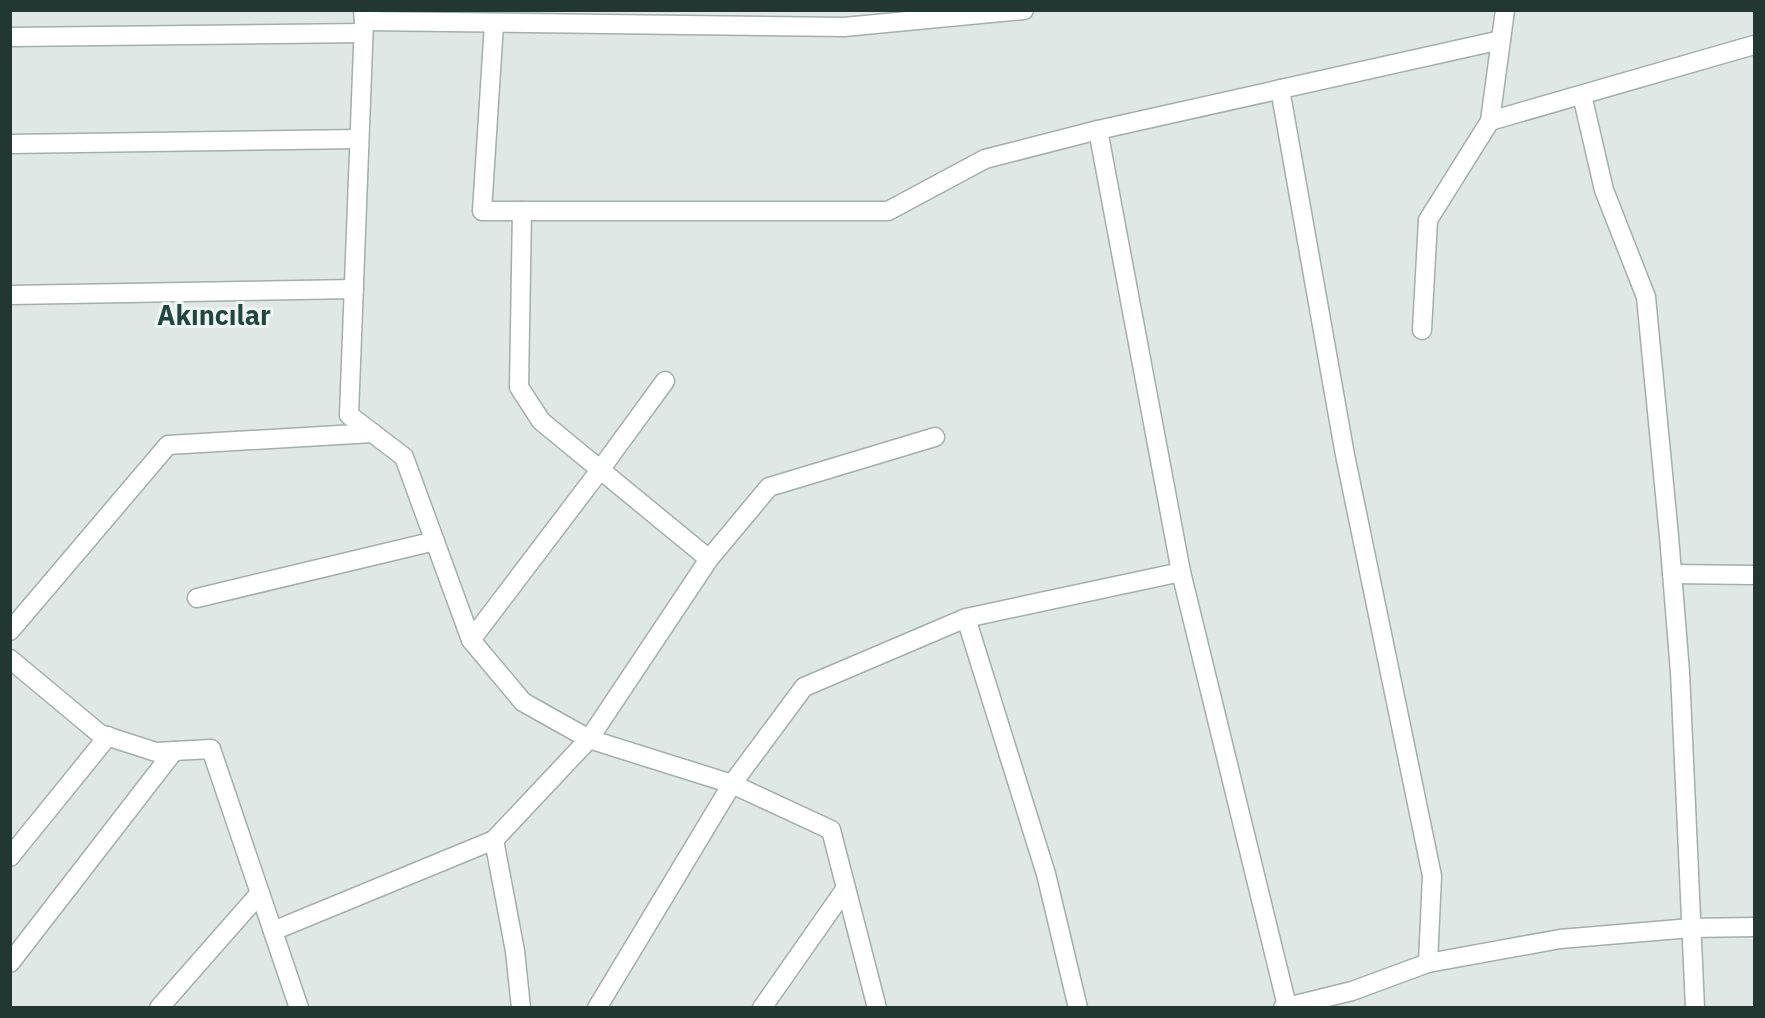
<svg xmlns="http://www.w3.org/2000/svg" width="1765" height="1018" font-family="'IBM Plex Sans',sans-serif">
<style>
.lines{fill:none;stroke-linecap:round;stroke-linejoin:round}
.minor-casing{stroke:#a3afac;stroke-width:21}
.minor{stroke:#fff;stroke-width:18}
.labels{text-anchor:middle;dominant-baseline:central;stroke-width:6;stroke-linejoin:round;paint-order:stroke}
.district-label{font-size:27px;font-weight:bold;fill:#21453f;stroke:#eff5f2}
</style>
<rect width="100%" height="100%" fill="#dfe8e5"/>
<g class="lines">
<g class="minor-casing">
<g id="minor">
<polyline points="363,10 364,21 349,415 404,457 471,640 523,702 589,739 732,784 831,830 877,1008"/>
<polyline points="1505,10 1490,121 1754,45"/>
<polyline points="364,21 844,27 1024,10"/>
<polyline points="494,24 482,211 888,211 985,159 1098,130 1501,40"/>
<polyline points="10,37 363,33"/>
<polyline points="1280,89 1345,455 1432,876 1428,963"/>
<polyline points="1582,95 1604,190 1646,297 1669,536 1680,672 1695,1008"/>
<polyline points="1098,130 1181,572 1287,1006"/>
<polyline points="10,144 359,139"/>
<polyline points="522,211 519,387 541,421 709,559"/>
<polyline points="10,295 354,289"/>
<polyline points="1422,330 1428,220 1490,121"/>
<polyline points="1672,574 1754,575"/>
<polyline points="197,598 435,541"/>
<polyline points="966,618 1046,874 1078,1008"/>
<polyline points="10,631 168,445 373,433"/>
<polyline points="471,640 600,470 665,381"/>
<polyline points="10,659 100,734 156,752 211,749 299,1008"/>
<polyline points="494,840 515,951 521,1008"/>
<polyline points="10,857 108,736"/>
<polyline points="273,931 494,840 589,739 709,559 769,487 935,437"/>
<polyline points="10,963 174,751"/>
<polyline points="159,1008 260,893"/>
<polyline points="597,1008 732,784 804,687 966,618 1181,572"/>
<polyline points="762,1008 846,888"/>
<polyline points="1283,1008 1352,991 1428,963 1560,939 1691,928 1754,927"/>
</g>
</g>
<use href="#minor" class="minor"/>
</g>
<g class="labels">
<g class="district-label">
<text x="214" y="314">Akıncılar</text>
</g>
</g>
<rect width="1765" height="1018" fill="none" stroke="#223632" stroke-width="24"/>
</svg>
